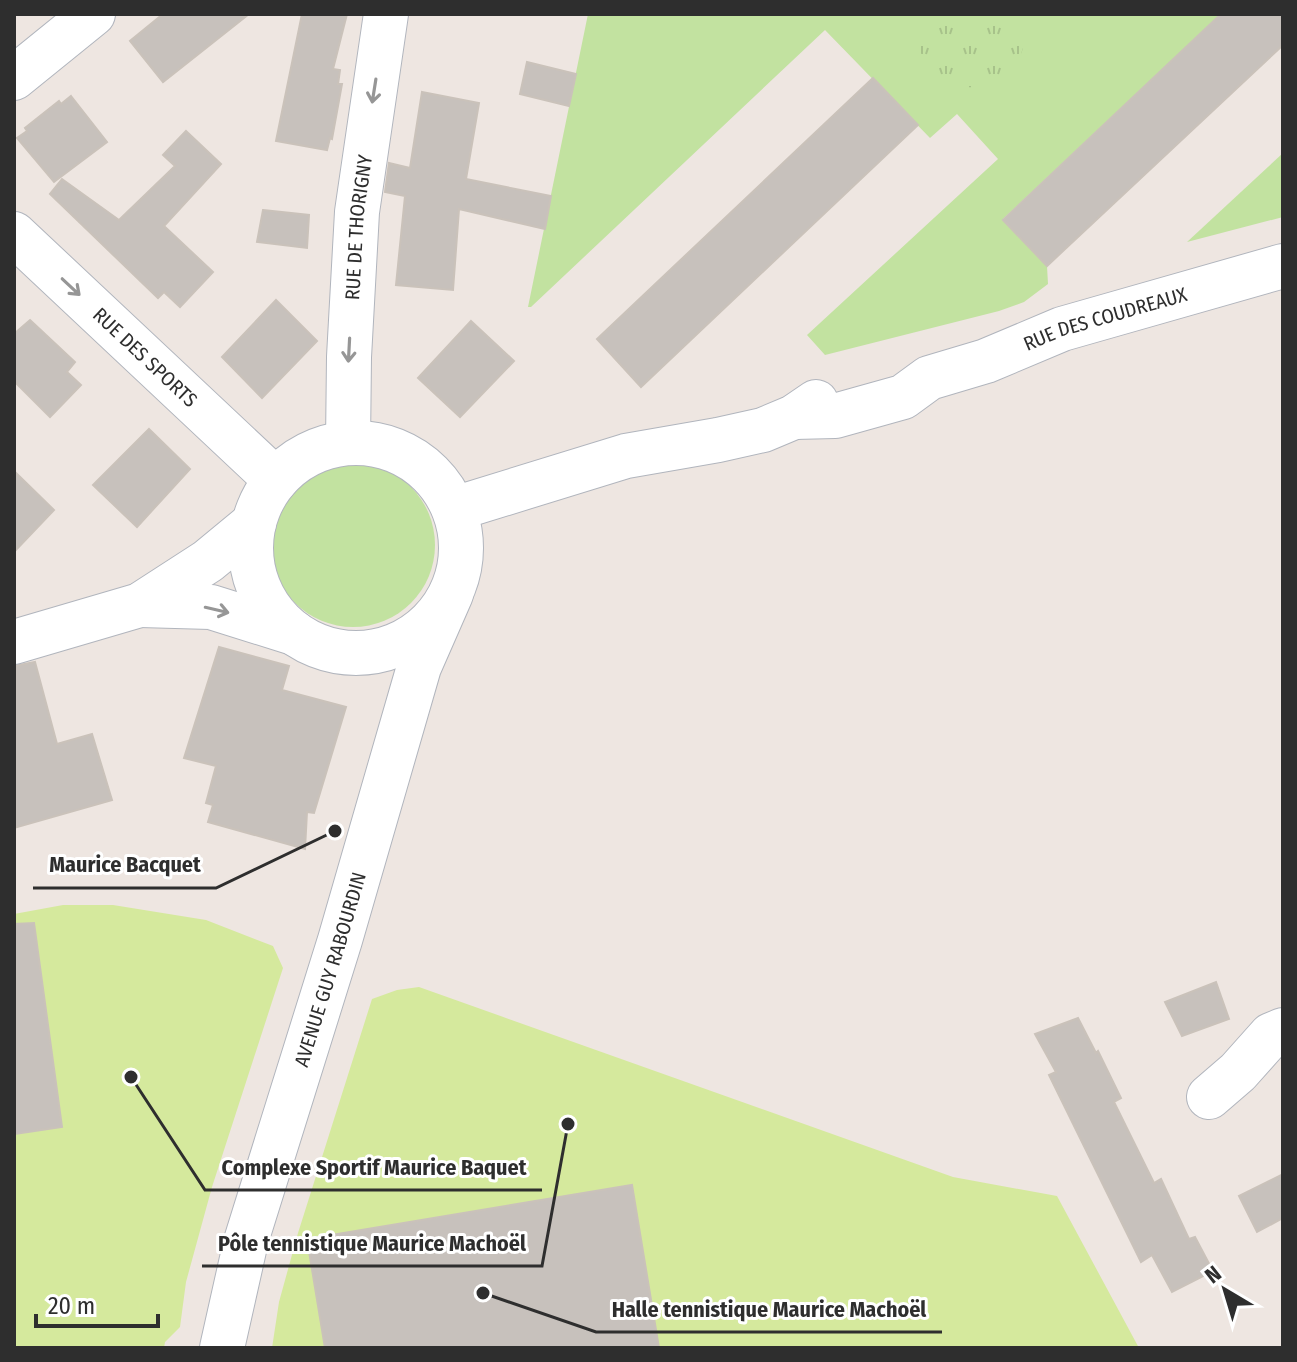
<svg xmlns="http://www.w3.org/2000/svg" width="1297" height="1362" font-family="'Fira Sans Condensed',sans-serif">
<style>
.grass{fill:#c2e2a0}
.park{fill:url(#park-tufts)}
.pitch{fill:#d5e99d}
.building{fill:#c7c1bc;stroke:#cac2ba;stroke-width:2}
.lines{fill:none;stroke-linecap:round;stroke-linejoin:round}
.minor-casing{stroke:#b1b5bd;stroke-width:46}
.minor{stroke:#fff;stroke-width:44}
.oneway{stroke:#969696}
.labels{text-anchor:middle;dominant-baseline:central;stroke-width:6;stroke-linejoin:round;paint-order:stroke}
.street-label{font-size:20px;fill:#2e2e2e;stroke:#fff}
.leader{fill:none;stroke:#2e2e2e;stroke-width:3}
.callout-dot{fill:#2e2e2e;stroke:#fff;stroke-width:3}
.callout-label{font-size:22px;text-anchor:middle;font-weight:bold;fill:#2e2e2e;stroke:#fff;stroke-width:6;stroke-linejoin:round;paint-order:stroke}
</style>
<defs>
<pattern id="park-tufts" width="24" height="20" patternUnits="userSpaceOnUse" patternTransform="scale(2)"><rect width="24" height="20" fill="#c2e2a0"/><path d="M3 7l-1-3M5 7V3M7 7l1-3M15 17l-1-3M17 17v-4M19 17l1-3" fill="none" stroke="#a7c28a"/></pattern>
</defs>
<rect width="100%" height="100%" fill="#eee6e1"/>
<g class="grass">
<polygon points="588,14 1221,14 1003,219 1047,266 1048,284 1024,302 999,311 825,355 807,335 998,159 957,114 930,138 825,30 531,307 528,307"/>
<polygon points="1283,153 1283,217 1187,242"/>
<circle cx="353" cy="545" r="82"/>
</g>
<path class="park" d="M922 14H1020C1045 75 960 117 925 61 916 47 916 30 922 14Z"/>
<g class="pitch">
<polygon points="63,905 113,905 206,920 273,946 283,968 212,1187 186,1282 180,1327 165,1342 164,1348 14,1348 14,914"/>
<polygon points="419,987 953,1177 1057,1196 1139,1348 272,1348 279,1302 298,1233 372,999 397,990"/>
</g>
<g class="building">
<polygon points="163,14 249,14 163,82 130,41"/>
<polygon points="302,14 347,14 333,69 340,70 338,84 342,84 332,139 330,138 327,150 276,141"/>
<polygon points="1221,14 1283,14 1283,45 1047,266 1003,220"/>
<polygon points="527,62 576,74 569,106 520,94"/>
<polygon points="873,78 918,125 641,387 597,339"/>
<polygon points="422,92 479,103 466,179 551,196 545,229 459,209 453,290 396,285 405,196 385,192 389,163 410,168"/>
<polygon points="71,96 107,142 54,182 17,138 27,131 25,128 59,101 61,104"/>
<polygon points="186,131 221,164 164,226 213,272 180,307 164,292 158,298 50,194 62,179 119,220 175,166 163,155"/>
<polygon points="263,210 309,215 307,248 257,242"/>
<polygon points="276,300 317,341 262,398 222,357"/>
<polygon points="30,320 75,362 67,372 81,385 50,417 14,381 14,334"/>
<polygon points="471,321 514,361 460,417 418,378"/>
<polygon points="149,429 190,469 137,527 93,485"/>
<polygon points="14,471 54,510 14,552"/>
<polygon points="219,647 289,666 282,690 346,707 314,813 307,812 305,849 208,822 213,805 206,803 216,766 184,758"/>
<polygon points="35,662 57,744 92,734 112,800 14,828 14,666"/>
<polygon points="34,923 62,1127 14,1134 14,924"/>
<polygon points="1216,982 1229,1019 1182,1036 1165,1002"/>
<polygon points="1078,1018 1096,1053 1098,1051 1121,1098 1114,1102 1154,1183 1161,1179 1189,1239 1195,1237 1213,1271 1172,1292 1152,1255 1141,1262 1049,1075 1056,1072 1035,1034"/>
<polygon points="1283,1174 1283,1218 1257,1232 1239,1196"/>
<polygon points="632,1185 659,1348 325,1348 307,1239"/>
</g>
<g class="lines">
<g class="minor-casing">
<g id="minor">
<polyline points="14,78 93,14"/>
<path id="s1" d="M14 234 276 480"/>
<path id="s2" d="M794 417 835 416 903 397 929 378 986 361 1062 329 1283 266"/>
<path id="s3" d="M348 443 349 357 357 212 386 14"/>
<circle cx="356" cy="548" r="105"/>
<polyline points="454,509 626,456 718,440 763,430 794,417 816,402"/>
<polyline points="140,605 211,607 294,633"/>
<polyline points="14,642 140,605 208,561 254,523"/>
<polyline points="1209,1097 1238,1072 1271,1035 1283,1030"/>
<path id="s4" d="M222 1348 246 1241 340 940 419 667 451 594"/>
</g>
</g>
<use href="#minor" class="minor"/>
</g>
<defs><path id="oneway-shaft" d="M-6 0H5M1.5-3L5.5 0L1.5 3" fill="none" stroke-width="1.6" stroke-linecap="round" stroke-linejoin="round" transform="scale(2)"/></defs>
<g class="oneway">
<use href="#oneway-shaft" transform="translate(374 91) rotate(99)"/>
<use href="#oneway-shaft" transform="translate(71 287) rotate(43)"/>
<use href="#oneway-shaft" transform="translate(349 350) rotate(93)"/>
<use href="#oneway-shaft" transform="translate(217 610) rotate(13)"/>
</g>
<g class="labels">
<g class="street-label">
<text stroke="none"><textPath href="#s3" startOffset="216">RUE DE THORIGNY</textPath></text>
<text stroke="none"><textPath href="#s2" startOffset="330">RUE DES COUDREAUX</textPath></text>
<text stroke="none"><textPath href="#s1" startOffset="180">RUE DES SPORTS</textPath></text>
<text stroke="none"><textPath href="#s4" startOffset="394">AVENUE GUY RABOURDIN</textPath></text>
</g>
</g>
<path class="leader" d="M335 831L216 888H33M131 1077L205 1190H542M568 1124L542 1266H202M483 1293L596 1332H942"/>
<g class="callout-dot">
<circle cx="335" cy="831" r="8"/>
<circle cx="131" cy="1077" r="8"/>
<circle cx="568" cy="1124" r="8"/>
<circle cx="483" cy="1293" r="8"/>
</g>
<g class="callout-label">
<text x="125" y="872">Maurice Bacquet</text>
<text x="374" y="1175">Complexe Sportif Maurice Baquet</text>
<text x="372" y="1251">Pôle tennistique Maurice Machoël</text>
<text x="769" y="1317">Halle tennistique Maurice Machoël</text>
</g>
<rect width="1297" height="1362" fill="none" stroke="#2e2e2e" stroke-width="32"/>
<g transform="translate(1225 1290) rotate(322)" stroke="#ffffff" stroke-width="6" paint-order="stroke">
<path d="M0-6L14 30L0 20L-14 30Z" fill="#2e2e2e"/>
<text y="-12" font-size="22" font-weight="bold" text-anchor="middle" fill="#2e2e2e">N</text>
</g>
<path d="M36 1314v12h122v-12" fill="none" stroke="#2e2e2e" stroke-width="4"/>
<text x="48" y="1314" font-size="24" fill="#2e2e2e" stroke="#ffffff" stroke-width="6" paint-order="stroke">20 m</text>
</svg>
